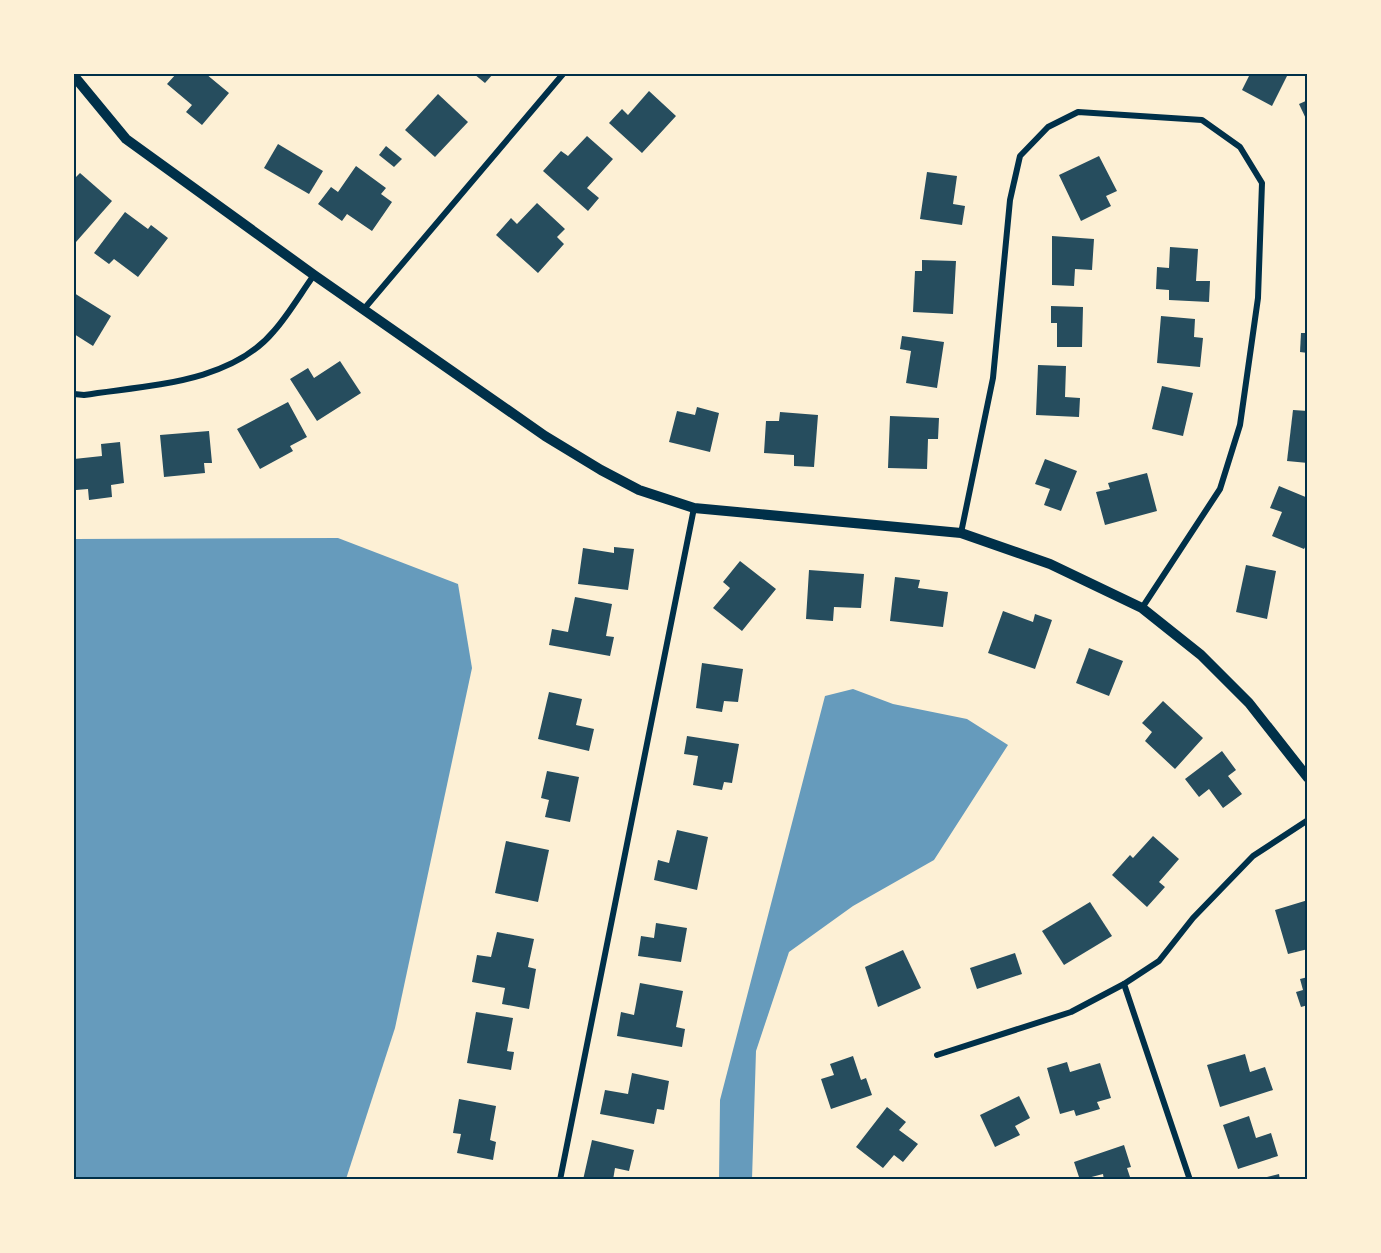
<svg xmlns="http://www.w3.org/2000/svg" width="1381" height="1253" font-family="'Titillium Web',sans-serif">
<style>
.water{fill:#669bbc}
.building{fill:#264d5e}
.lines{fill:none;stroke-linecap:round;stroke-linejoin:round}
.minor{stroke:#003049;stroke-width:6}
.tertiary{stroke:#003049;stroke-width:10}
.neatline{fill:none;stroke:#003049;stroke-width:2}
</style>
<rect width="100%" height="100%" fill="#fdf0d5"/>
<g class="water">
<polygon points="338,538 458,584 472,668 395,1028 346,1179 74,1179 74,539"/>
<polygon points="853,689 893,704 967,719 1008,745 934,860 853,906 789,952 756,1051 752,1179 719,1179 720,1100 825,696"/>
</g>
<g class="building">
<polygon points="176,74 206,74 229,93 202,125 186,112 192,105 167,84"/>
<polygon points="474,74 493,74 485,83"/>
<polygon points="1250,74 1288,74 1272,106 1242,90"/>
<polygon points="649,91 676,116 642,153 609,123 622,109 628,115"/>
<polygon points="438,94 468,122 435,157 405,130"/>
<polygon points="1308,100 1308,123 1299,104"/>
<polygon points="587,136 613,159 587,188 599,198 588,211 543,171 561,151 568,156"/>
<polygon points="278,144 323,171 309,194 264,168"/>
<polygon points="386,146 402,159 394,167 379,155"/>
<polygon points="1099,156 1117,191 1106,196 1111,206 1081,221 1059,175"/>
<polygon points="356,166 386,188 381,194 392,202 372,231 347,214 342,221 318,204 331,187 338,192"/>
<polygon points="927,172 957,176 953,204 965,206 962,225 920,219"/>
<polygon points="80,173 112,201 76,242 74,179"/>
<polygon points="537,203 565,229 557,237 564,244 538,273 496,235 511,218 517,224"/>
<polygon points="125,212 148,229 151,225 168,238 138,277 114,259 109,264 94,253"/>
<polygon points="1052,236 1094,239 1092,270 1075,269 1074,286 1052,285"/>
<polygon points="1170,247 1198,249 1196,281 1210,281 1209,302 1169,300 1169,290 1156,289 1157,267 1169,268"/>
<polygon points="922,260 956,261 953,314 913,312 915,271 922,271"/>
<polygon points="74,293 111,316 93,346 74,334"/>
<polygon points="1051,306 1083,307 1082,347 1057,347 1057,323 1051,323"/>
<polygon points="1161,316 1195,319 1194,337 1203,338 1200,367 1157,363"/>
<polygon points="1301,333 1308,333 1308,353 1300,352"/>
<polygon points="902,336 944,342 937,388 906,383 911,351 900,349"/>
<polygon points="340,361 361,393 317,421 290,379 308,368 314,378"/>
<polygon points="1038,365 1066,366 1065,397 1080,398 1079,417 1036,415"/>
<polygon points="1162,386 1193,393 1183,436 1152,429"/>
<polygon points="288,402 307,437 290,446 293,451 260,469 237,429"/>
<polygon points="697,407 719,413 710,452 669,442 677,411 695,415"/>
<polygon points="1293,410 1308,411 1308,463 1287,461"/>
<polygon points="780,412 818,415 814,467 794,466 794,455 764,453 766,421 779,421"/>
<polygon points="890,416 939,418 938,439 928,439 927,469 888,468"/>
<polygon points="209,431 212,463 204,463 205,473 164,477 160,435"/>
<polygon points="120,442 124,483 111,485 112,497 89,500 88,489 76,490 74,459 102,456 101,444"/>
<polygon points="1045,459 1077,471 1061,511 1044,505 1050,489 1035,484"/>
<polygon points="1147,473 1157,511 1105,525 1096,492 1110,489 1108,483"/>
<polygon points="1279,486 1308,498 1308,542 1304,549 1272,536 1282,512 1270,508"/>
<polygon points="614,547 634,549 628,590 578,584 583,548 614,553"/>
<polygon points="740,561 776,589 742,631 713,608 730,588 723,582"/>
<polygon points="1246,565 1276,571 1267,619 1236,612"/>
<polygon points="809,570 864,574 861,608 834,607 833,621 806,619"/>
<polygon points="895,577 920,580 918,588 948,592 943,627 890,621"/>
<polygon points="575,597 612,604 606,636 614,637 610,656 549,645 552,629 568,632"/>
<polygon points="1003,611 1033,622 1035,614 1052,620 1035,669 988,653"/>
<polygon points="1089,648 1123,661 1109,696 1076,683"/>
<polygon points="702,663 743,669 738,702 724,701 722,712 696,708"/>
<polygon points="549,692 582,699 576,725 594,729 589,751 538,739"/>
<polygon points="1163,701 1203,738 1175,769 1145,741 1152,732 1142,723"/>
<polygon points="687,736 739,744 732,783 724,782 722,790 693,785 698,756 684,754"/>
<polygon points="1222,751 1236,770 1228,776 1242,794 1223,808 1209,789 1199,797 1185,779"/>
<polygon points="547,771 579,777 570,822 545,817 549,800 541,798"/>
<polygon points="677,830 708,837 697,890 654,880 658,860 669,863"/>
<polygon points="1153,836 1179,859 1159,882 1165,887 1147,907 1112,875 1130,855 1133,858"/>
<polygon points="506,841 549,850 538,902 495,893"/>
<polygon points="1308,900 1305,920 1308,949 1288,954 1275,910"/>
<polygon points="1090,902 1112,936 1064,965 1042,931"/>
<polygon points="656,923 687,928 681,962 638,956 641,936 654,938"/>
<polygon points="497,932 534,939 528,967 536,969 529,1009 502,1004 505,988 472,982 477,955 491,957"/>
<polygon points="903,950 921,988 878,1007 865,967"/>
<polygon points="1015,953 1022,974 977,989 970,968"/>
<polygon points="1308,977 1308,1005 1301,1007 1296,992 1303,990 1300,979"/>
<polygon points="640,983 683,991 676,1027 685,1029 682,1047 617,1036 621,1012 634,1015"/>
<polygon points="476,1012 513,1018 507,1051 514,1052 511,1070 467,1063"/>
<polygon points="1245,1054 1250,1072 1265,1067 1273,1090 1220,1107 1207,1065"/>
<polygon points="853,1056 861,1080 866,1078 872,1095 831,1109 821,1079 834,1075 830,1064"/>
<polygon points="1067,1062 1070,1072 1100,1063 1111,1098 1097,1102 1100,1109 1076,1116 1074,1110 1060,1114 1047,1068"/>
<polygon points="632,1073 669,1081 664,1110 657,1109 654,1124 600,1114 605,1090 628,1094"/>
<polygon points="1019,1096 1030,1118 1015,1126 1020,1135 995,1147 980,1115"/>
<polygon points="459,1099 496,1106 490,1140 496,1142 493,1160 457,1153 461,1134 453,1133"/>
<polygon points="887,1107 906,1122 899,1130 918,1144 903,1162 894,1155 883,1168 856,1147"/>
<polygon points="1249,1116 1256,1138 1271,1133 1278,1156 1238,1169 1223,1125"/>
<polygon points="592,1140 634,1150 629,1171 615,1168 613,1180 583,1180"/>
<polygon points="1124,1145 1131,1167 1127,1168 1131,1180 1104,1180 1103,1174 1080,1180 1074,1162"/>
<polygon points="1279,1174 1280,1180 1259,1180 1259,1179"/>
</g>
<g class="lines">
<g class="minor">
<polyline points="364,309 563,74"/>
<path d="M74 394 84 395C147 385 230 384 274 331 289 314 301 293 314 275"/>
<polyline points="961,533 993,378 1010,200 1020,156 1048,127 1078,112 1202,120 1240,147 1262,183 1258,298 1240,425 1220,489 1142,608"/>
<polyline points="1124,984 1190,1180"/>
<polyline points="937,1055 1071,1012 1124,984 1159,961 1193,918 1253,856 1308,820"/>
<polyline points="560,1180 694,508"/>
</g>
<polyline class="tertiary" points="74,76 126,139 314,275 545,436 601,470 639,490 694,508 961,533 1050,564 1142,608 1201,655 1249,703 1308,778"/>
</g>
<rect width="1381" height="1253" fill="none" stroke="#fdf0d5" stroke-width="150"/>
<rect x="75" y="75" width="1231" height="1103" class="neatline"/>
</svg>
